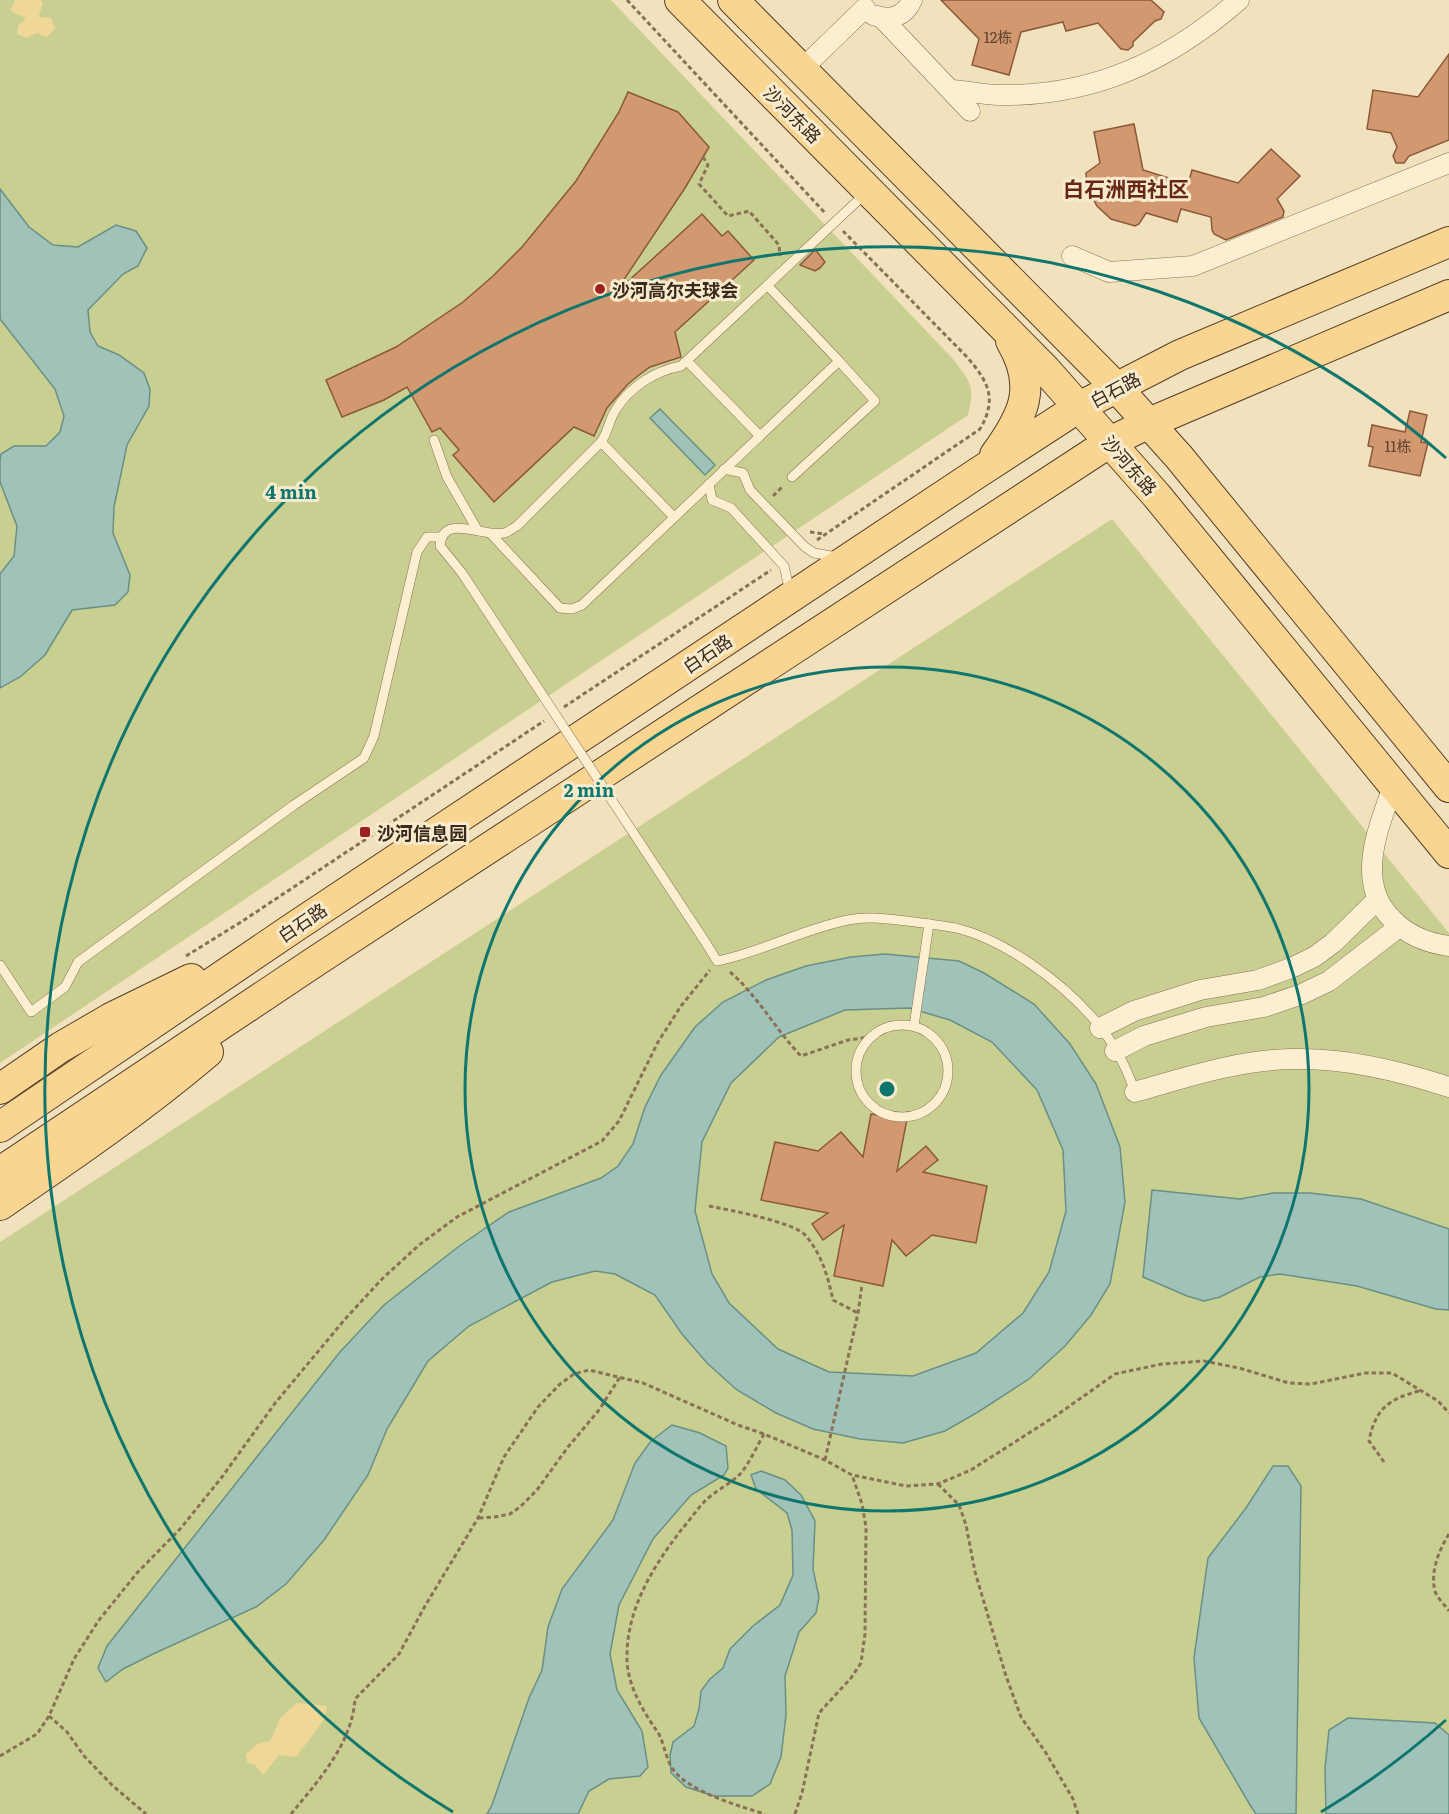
<svg xmlns="http://www.w3.org/2000/svg" width="1449" height="1814" font-family="Literata,'Noto Sans SC',serif">
<style>
.green{fill:#c9cf91}
.sand{fill:#efd798}
.water{fill:#a1c2b8;stroke:#689085;stroke-width:1.5;fill-rule:evenodd}
.building{fill:#d29870;stroke:#8b5939;stroke-width:1.5}
.lines{fill:none;stroke-linecap:round;stroke-linejoin:round}
.lane-casing{stroke:#8a7155;stroke-width:10}
.street-casing{stroke:#8a7155;stroke-width:21}
.primary-casing{stroke:#573e2a;stroke-width:32}
.path{stroke:#8a7155;stroke-width:3;stroke-dasharray:4.5 3;stroke-linecap:butt}
.lane{stroke:#fbeed1;stroke-width:9}
.street{stroke:#fbeed1;stroke-width:20}
.primary{stroke:#f8d691;stroke-width:30}
.lane-bridge-casing{stroke:#8a7155;stroke-width:10;stroke-linecap:butt}
.lane-bridge{stroke:#fbeed1;stroke-width:9}
.ring{fill:none;stroke:#0f766e;stroke-width:3}
.poi-dot{fill:#9d2123;stroke:#f8ebcd;stroke-width:2}
.labels{text-anchor:middle;dominant-baseline:central;stroke-width:6;stroke-linejoin:round;paint-order:stroke}
.number-label{font-size:15px;fill:#5e4530}
.street-label{font-size:18px;fill:#38291b;stroke:#f8ebcd}
.poi-label{font-size:18px;font-weight:bold;fill:#38291b;stroke:#f8ebcd;text-anchor:start}
.quarter-label{font-size:21px;font-weight:bold;fill:#672717;stroke:#f8ebcd}
.centre{fill:#0f766e;stroke:#f8ebcd;stroke-width:3}
.ring-label{font-size:18px;text-anchor:middle;font-weight:bold;fill:#0f766e;stroke:#f8ebcd;stroke-width:6;stroke-linejoin:round;paint-order:stroke}
</style>
<rect width="100%" height="100%" fill="#f1e1bd"/>
<g class="green">
<path d="M0 0H611L952 358C971 382 975 386 968 415L0 1063Z"/>
<polygon points="1112,519 1449,933 1449,1814 0,1814 0,1242"/>
</g>
<g class="sand">
<polygon points="15,0 41,0 43,4 39,14 40,17 51,18 55,28 47,37 37,33 27,38 17,34 18,26 26,18 12,12 11,9"/>
<polygon points="297,1703 327,1706 324,1720 296,1757 279,1755 263,1775 255,1765 247,1762 246,1754 257,1744 270,1741 281,1717"/>
</g>
<g class="water">
<polygon points="0,189 29,227 53,245 78,247 116,225 136,231 147,248 138,266 123,274 88,310 90,332 98,346 119,355 144,373 150,389 149,406 127,445 114,507 113,533 130,575 128,592 115,605 72,610 45,655 20,677 0,688 0,574 14,556 17,526 0,482 0,459 1,454 14,446 46,446 60,432 64,416 55,389 0,319"/>
<polygon points="660,409 715,465 705,475 650,418"/>
<path d="M885 954 959 961 984 973 1034 1004 1070 1044 1096 1084 1120 1147 1125 1202 1110 1284 1091 1315 1065 1346 1029 1379 978 1412 945 1431 903 1443 860 1439 813 1429 776 1413 737 1390 707 1363 682 1334 655 1295 615 1274 595 1271 552 1282 469 1326 428 1361 387 1429 368 1475 324 1540 286 1584 256 1607 153 1654 123 1669 106 1682 98 1668 107 1646 340 1352 384 1305 458 1247 509 1212 601 1178 618 1166 633 1144 645 1107 661 1075 695 1027 723 1002 766 980 806 966 851 957ZM909 1008 950 1020 992 1042 1037 1090 1063 1150 1066 1211 1049 1272 1023 1313 976 1353 913 1376 829 1372 778 1349 729 1303 712 1274 695 1211 702 1142 731 1083 779 1037 845 1010Z"/>
<polygon points="1152,1190 1240,1199 1273,1193 1310,1193 1361,1199 1449,1229 1449,1310 1436,1309 1357,1286 1280,1274 1260,1277 1220,1297 1204,1301 1187,1296 1143,1277"/>
<polygon points="672,1425 700,1433 726,1446 728,1468 724,1475 691,1495 653,1539 619,1605 610,1654 617,1690 642,1731 648,1767 640,1776 609,1779 589,1791 578,1814 487,1814 492,1805 529,1698 542,1670 548,1627 562,1589 613,1520 635,1463 651,1441"/>
<polygon points="1273,1466 1288,1466 1301,1486 1296,1814 1256,1814 1250,1805 1199,1718 1194,1658 1208,1558 1246,1508"/>
<polygon points="761,1471 785,1480 801,1495 815,1521 813,1569 819,1597 816,1613 799,1632 785,1676 786,1715 781,1757 770,1784 752,1796 714,1796 686,1787 671,1773 670,1755 673,1742 694,1726 699,1709 701,1691 710,1679 723,1668 730,1649 753,1626 780,1605 793,1575 792,1530 787,1513 756,1489 751,1475"/>
<polygon points="1348,1718 1435,1723 1449,1735 1449,1814 1326,1814 1325,1768 1329,1730"/>
</g>
<g class="building">
<polygon points="941,0 1151,0 1164,12 1161,19 1155,21 1133,42 1133,46 1128,50 1121,49 1098,23 1066,31 1063,22 1021,32 1009,75 972,65 979,39"/>
<polygon points="1449,54 1449,140 1409,156 1404,163 1396,163 1393,156 1397,147 1391,133 1367,129 1373,90 1418,97"/>
<polygon points="628,92 678,112 709,147 685,188 623,281 626,283 702,214 722,236 728,231 754,260 675,332 681,357 650,367 639,375 628,384 607,408 594,436 574,427 494,502 453,455 459,450 440,428 432,432 407,387 384,400 342,417 326,380 396,347 463,302 493,276 522,247 576,181 619,112"/>
<polygon points="1134,124 1143,170 1188,184 1192,170 1238,183 1271,149 1300,176 1277,199 1284,211 1283,217 1226,240 1214,234 1212,230 1211,217 1181,209 1177,222 1146,213 1139,224 1135,226 1111,219 1097,206 1087,188 1086,173 1100,163 1094,132"/>
<polygon points="816,249 818,253 825,262 820,268 815,271 800,265"/>
<polygon points="1410,411 1427,415 1421,442 1428,443 1420,476 1369,466 1373,447 1368,446 1372,425 1405,432"/>
<polygon points="871,1114 907,1119 897,1171 926,1146 938,1160 923,1172 987,1186 976,1243 932,1235 906,1256 892,1240 883,1286 834,1276 844,1225 823,1240 812,1224 828,1213 761,1200 775,1142 818,1151 841,1132 863,1157"/>
</g>
<g class="lines">
<g class="lane-casing">
<g id="lane">
<polyline points="687,361 760,436"/>
<polyline points="434,440 447,477 478,531"/>
<polyline points="601,442 674,517"/>
<polyline points="724,469 743,473 750,490 805,547 814,553 837,557"/>
<polyline points="792,477 875,401 839,361"/>
<polyline points="709,484 712,500 731,508 784,566 790,592"/>
<polyline points="491,534 560,608 572,609 582,605 839,361 768,286"/>
<path d="M462 573 440 546C442 512 484 538 504 533 509 532 513 528 517 526L601 442C608 432 609 421 615 411 629 387 655 371 681 366L867 192"/>
<path d="M706 943 717 961C762 952 803 929 848 920 867 916 887 919 907 921 923 923 940 925 956 928 1005 940 1060 981 1092 1017 1111 1038 1126 1066 1135 1092"/>
<polyline points="0,965 31,1012 65,987 78,962 294,805 364,758 374,736 417,552 427,537 441,537"/>
<circle cx="902" cy="1071" r="46"/>
<polyline points="914,1026 929,924"/>
</g>
</g>
<g class="street-casing">
<g id="street">
<path d="M873 15C890 21 905 17 912 0"/>
<polyline points="882,18 970,111"/>
<polyline points="802,69 865,8"/>
<path d="M951 90C966 91 981 94 997 95 1092 97 1168 62 1239 0"/>
<polyline points="1072,256 1109,272 1193,266 1449,163"/>
<path d="M1394 784C1379 826 1354 882 1392 919 1408 936 1427 943 1449 946"/>
<polyline points="1100,1028 1134,1011 1200,990 1258,980 1291,968 1314,957 1333,943 1377,900"/>
<polyline points="1115,1051 1144,1036 1206,1017 1264,1007 1302,994 1329,981 1399,927"/>
<path d="M1135 1092C1187 1077 1241 1059 1296 1059 1345 1058 1403 1072 1449 1087"/>
</g>
</g>
<g class="primary-casing">
<g id="primary">
<polyline points="680,0 1045,369 1157,496 1449,853"/>
<polyline points="733,0 1117,388 1179,457 1449,787"/>
<path d="M995 455C1024 415 1038 387 1011 341"/>
<polyline points="0,1089 61,1047 111,1018 191,979"/>
<polyline points="0,1127 293,928 976,474 1079,407 1180,355 1449,242"/>
<polyline points="0,1172 316,961 1110,442 1149,423 1449,295"/>
<path d="M0 1205C72 1156 142 1108 208 1052"/>
</g>
</g>
<g class="path">
<polyline points="627,0 826,214"/>
<polyline points="703,157 708,165 699,184 728,216 749,211 779,245 780,256"/>
<polyline points="773,496 783,486"/>
<polyline points="810,532 824,534"/>
<path d="M817 540 980 429C998 398 988 381 966 356L843 231"/>
<polyline points="564,707 771,570"/>
<polyline points="186,956 241,922 544,721"/>
<path d="M730 972C758 996 775 1029 801 1056L848 1040 871 1037"/>
<polyline points="892,1117 892,1116"/>
<path d="M709 1206C729 1210 795 1222 806 1236 822 1255 828 1277 833 1300L858 1313"/>
<path d="M764 1434C757 1446 750 1462 741 1473 731 1484 716 1490 705 1501 697 1509 690 1520 682 1529 654 1565 627 1608 627 1656 626 1682 642 1710 657 1731 665 1743 665 1760 675 1772 693 1793 739 1806 765 1814"/>
<polyline points="825,1460 858,1313 862,1285"/>
<path d="M1384 1462 1369 1441C1375 1409 1389 1399 1419 1391"/>
<polyline points="938,1484 959,1505 966,1525 975,1572 1006,1676 1021,1717 1046,1753 1073,1799 1078,1814"/>
<polyline points="479,1518 495,1517 510,1514 520,1507 537,1490 568,1447 599,1410 620,1377"/>
<path d="M1449 1534C1439 1550 1430 1572 1435 1591 1437 1598 1445 1605 1449 1611"/>
<polyline points="49,1716 67,1732 84,1756 113,1786 146,1814"/>
<polyline points="0,1756 37,1734 49,1716 74,1659 99,1620 137,1573 181,1528 222,1477 276,1402 346,1318 382,1279 419,1245 457,1217 602,1141 619,1121 658,1042 681,1006 710,970"/>
<path d="M291 1814C318 1781 352 1744 355 1699L399 1654 425 1606 478 1518 504 1457 538 1407 560 1384 574 1374 589 1370 643 1383 738 1425 764 1434 825 1460 852 1475 906 1486 938 1484 971 1470 1054 1417 1115 1374 1162 1364 1204 1361 1239 1368 1289 1383 1311 1384 1365 1373H1392L1438 1401 1449 1413"/>
<polyline points="795,1814 802,1793 819,1713 851,1678 861,1663 865,1634 866,1527 862,1504 852,1475"/>
</g>
<use href="#lane" class="lane"/>
<use href="#street" class="street"/>
<use href="#primary" class="primary"/>
<g class="lane-bridge-casing">
<polyline id="lane-bridge" points="462,573 706,943"/>
</g>
<use href="#lane-bridge" class="lane-bridge"/>
</g>
<g class="ring">
<circle cx="887" cy="1089" r="422"/>
<path d="M1446 1720A843 843 0 0 1 1321 1812M453 1812A843 843 0 1 1 1446 458"/>
</g>
<g class="poi-dot">
<circle cx="600" cy="289" r="6"/>
<rect x="359" y="826" width="12" height="12" rx="3"/>
</g>
<g class="labels">
<g class="number-label">
<text x="998" y="36">12栋</text>
<text x="1398" y="445">11栋</text>
</g>
<g class="street-label">
<text transform="translate(793 114) rotate(45)">沙河东路</text>
<text transform="translate(1115 389) rotate(-28)">白石路</text>
<text transform="translate(1130 465) rotate(49)">沙河东路</text>
<text transform="translate(707 653) rotate(-34)">白石路</text>
<text transform="translate(302 922) rotate(-34)">白石路</text>
</g>
<g class="poi-label">
<text x="612" y="289">沙河高尔夫球会</text>
<text x="377" y="832">沙河信息园</text>
</g>
<g class="quarter-label">
<text x="1126" y="187">白石洲西社区</text>
</g>
</g>
<circle cx="887" cy="1089" r="9" class="centre"/>
<g class="ring-label">
<text x="291" y="499">4 min</text>
<text x="589" y="797">2 min</text>
</g>
</svg>
